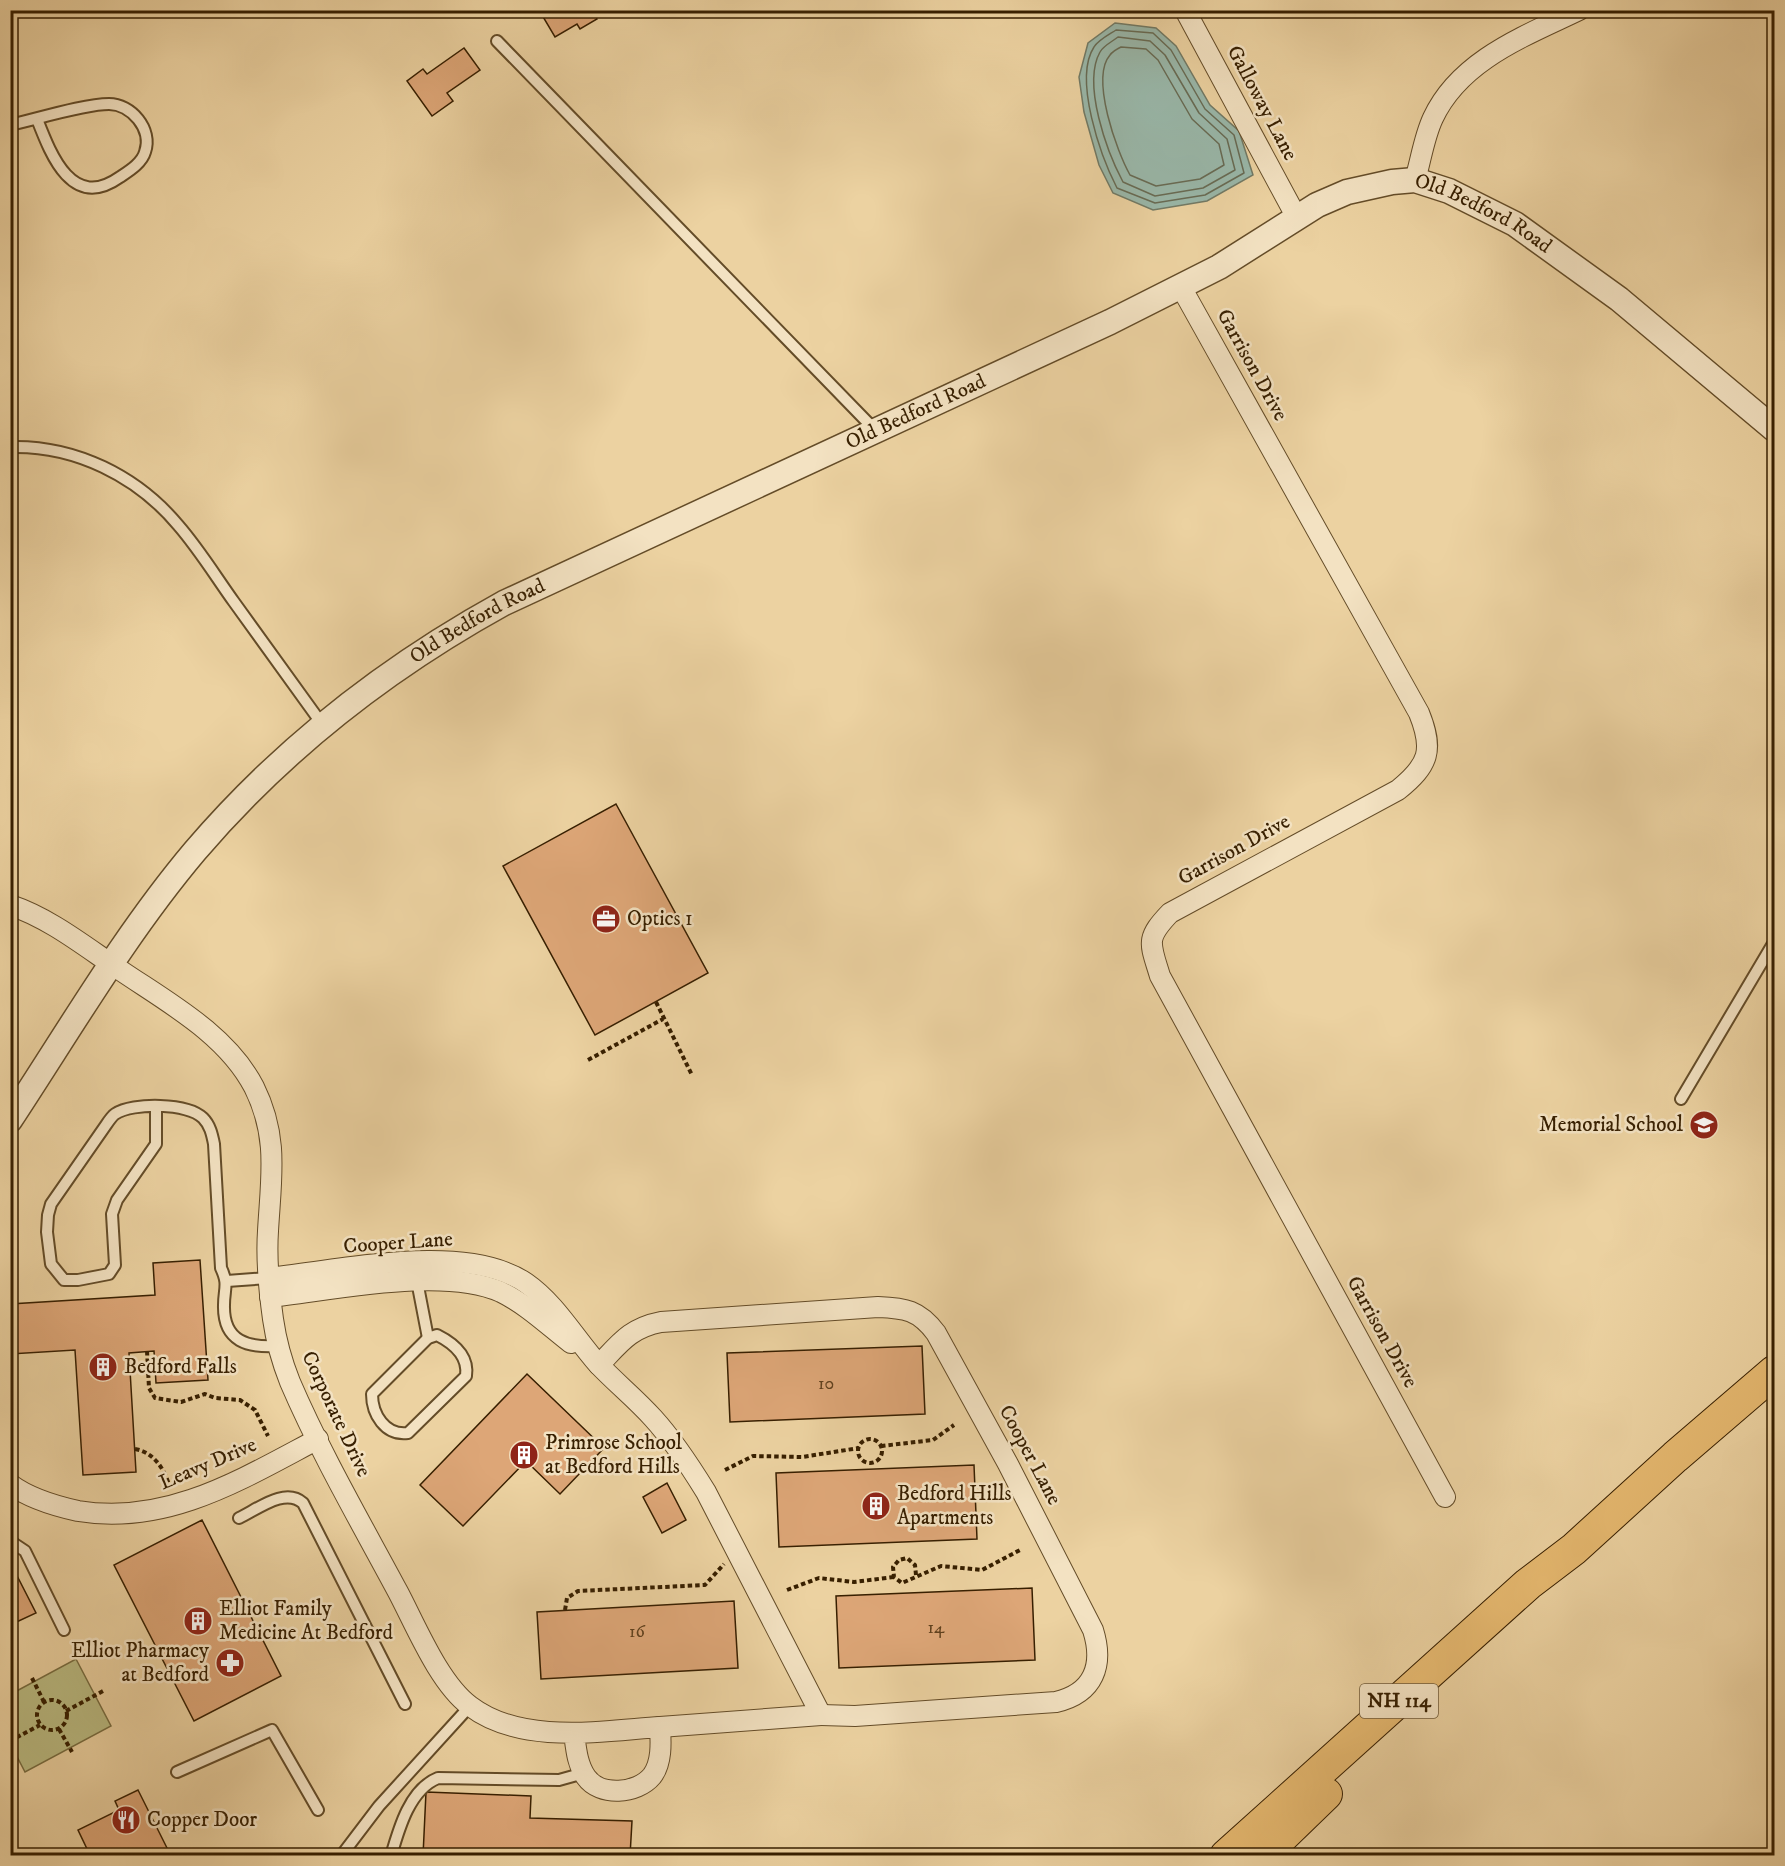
<svg xmlns="http://www.w3.org/2000/svg" width="1785" height="1866" font-family="'IM FELL DW Pica',serif">
<style>
.green{fill:#babb82;stroke:#786d41;stroke-width:1.5}
.water{fill:#99b7a9;stroke:#727a65;stroke-width:1.5}
.lines{fill:none;stroke-linecap:round;stroke-linejoin:round}
.shore{stroke:#686b54;stroke-width:1.5}
.building{fill:#dda677;stroke:#371f00;stroke-width:1.5}
.service-casing{stroke:#644c28;stroke-width:14}
.minor-casing{stroke:#644c28;stroke-width:22}
.tertiary-casing{stroke:#644c28;stroke-width:27}
.primary-casing{stroke:#371f00;stroke-width:34}
.path{stroke:#371f00;stroke-width:4;stroke-dasharray:4.5 3;stroke-linecap:butt}
.service{stroke:#f3e2c2;stroke-width:10}
.minor{stroke:#f3e2c2;stroke-width:20}
.tertiary{stroke:#f3e2c2;stroke-width:24}
.primary{stroke:#e6b970;stroke-width:32}
.labels{text-anchor:middle;dominant-baseline:central;stroke-width:5;stroke-linejoin:round;paint-order:stroke}
.number-label{font-size:18px;fill:#60411e}
.shield{fill:#f3e2c2;stroke:#6f5a3a;stroke-width:1.5}
.shield-label{font-size:20px;font-weight:bold;fill:#371f00}
.street-label{font-size:21px;fill:#371f00;stroke:#f3e2c2}
.poi-label{font-size:21px;fill:#371f00;stroke:#f3e2c2;text-anchor:start}
</style>
<rect width="100%" height="100%" fill="#ecd2a1"/>
<filter id="stains"><feTurbulence type="fractalNoise" baseFrequency=".00333" numOctaves="4"/><feColorMatrix values="0 0 0 0 .2 0 0 0 0 .09 0 0 0 0 .02 0 0 0 .5 -.17"/></filter>
<radialGradient id="worn" r=".72"><stop offset=".6" stop-color="#630" stop-opacity="0"/><stop offset="1" stop-color="#630" stop-opacity=".3"/></radialGradient>
<polygon class="green" points="76,1659 111,1726 25,1772 11,1745 11,1694"/>
<polygon class="water" points="1115,23 1156,28 1176,46 1210,105 1239,131 1253,175 1207,201 1153,210 1113,193 1099,165 1084,112 1079,77 1088,43"/>
<g class="lines">
<g class="shore">
<path d="M1116 30 1153 33 1171 50 1205 109 1234 135 1244 173 1205 195 1155 203 1117 188C1101 157 1073 79 1094 47 1098 40 1110 34 1116 30Z"/>
<path d="M1118 37 1150 41 1165 55 1199 113 1227 139 1235 170 1203 188 1155 196 1123 182C1107 152 1082 84 1100 52 1103 46 1113 41 1118 37Z"/>
<path d="M1121 47 1146 49 1158 60 1192 119 1219 144 1224 165 1200 179 1156 186 1130 175C1117 152 1090 78 1110 55 1112 52 1117 49 1121 47Z"/>
</g>
</g>
<g class="building">
<polygon points="539,10 592,10 597,19 580,29 577,24 555,37"/>
<polygon points="464,48 480,70 447,93 453,101 432,116 407,81 423,69 427,74"/>
<polygon points="616,804 708,973 595,1035 503,866"/>
<polygon points="200,1260 208,1380 156,1383 154,1351 129,1353 136,1472 83,1475 75,1350 10,1354 10,1304 155,1295 153,1263"/>
<polygon points="922,1346 925,1414 730,1422 727,1353"/>
<polygon points="527,1374 604,1448 560,1494 526,1461 463,1526 420,1485"/>
<polygon points="974,1465 977,1539 779,1547 776,1473"/>
<polygon points="667,1483 686,1520 662,1533 643,1497"/>
<polygon points="202,1520 281,1676 194,1721 114,1565"/>
<polygon points="10,1562 36,1613 10,1625"/>
<polygon points="1032,1588 1035,1660 839,1668 836,1596"/>
<polygon points="734,1601 738,1668 541,1679 537,1612"/>
<polygon points="138,1790 171,1856 79,1856 88,1851 78,1830 119,1810 115,1801"/>
<polygon points="426,1792 531,1796 530,1818 632,1821 630,1856 423,1856"/>
</g>
<g class="lines">
<g class="service-casing">
<g id="service">
<polyline points="497,41 876,431"/>
<path d="M10 125C37 119 84 104 109 104 131 104 153 129 145 152 142 163 129 171 120 177 72 211 51 155 37 119"/>
<path d="M10 447C75 445 137 476 178 525 199 549 216 577 234 602 264 643 293 684 322 724"/>
<polyline points="1681,1099 1774,942"/>
<path d="M156 1107V1144L117 1200 112 1214 115 1265 109 1274 78 1280H64L51 1264 47 1232 48 1215 51 1204 106 1125C108 1122 112 1116 115 1114 133 1102 188 1103 203 1118 210 1125 212 1134 214 1144L221 1268C229 1285 224 1288 224 1305 223 1342 248 1348 279 1346"/>
<polyline points="227,1281 268,1278"/>
<polyline points="417,1281 428,1338"/>
<path d="M437 1335C453 1343 469 1356 466 1376L408 1433C385 1436 372 1414 372 1394L428 1338Z"/>
<path d="M239 1518C258 1509 285 1487 303 1503L405 1704"/>
<polyline points="10,1541 25,1551 64,1630"/>
<polyline points="177,1772 272,1730 318,1810"/>
<polyline points="341,1856 379,1806 470,1706"/>
<path d="M391 1856C399 1828 410 1789 438 1778L559 1780 584 1773"/>
</g>
</g>
<g class="minor-casing">
<g id="minor">
<polyline points="1185,10 1297,218"/>
<path d="M1415 180C1421 160 1424 137 1433 118 1460 60 1525 36 1579 10"/>
<path d="M1181 287 1419 713C1434 750 1429 765 1398 790L1170 913C1145 939 1150 943 1160 976L1445 1497"/>
<path d="M10 905C49 918 83 945 117 968 165 1001 226 1033 254 1087 279 1137 271 1177 268 1231 266 1260 269 1290 273 1319 276 1340 282 1362 290 1382 321 1454 361 1523 398 1592 416 1626 439 1683 470 1706 521 1745 602 1731 660 1727 661 1743 662 1763 652 1776 637 1794 600 1797 586 1777 577 1764 576 1748 574 1733"/>
<path d="M268 1278C339 1271 464 1241 526 1283 555 1303 575 1338 598 1364 616 1383 636 1399 653 1418 674 1441 690 1466 706 1492L821 1715 660 1727"/>
<path d="M270 1297C334 1290 443 1266 501 1292 526 1304 549 1326 571 1343"/>
<path d="M599 1365C620 1343 630 1328 661 1322L878 1307C905 1308 919 1310 936 1333L1008 1464 1093 1630C1104 1665 1094 1693 1056 1702L855 1716 821 1715"/>
<path d="M10 1484C30 1499 55 1506 78 1511 167 1526 242 1479 318 1439"/>
</g>
</g>
<g class="tertiary-casing">
<g id="tertiary">
<path id="s1" d="M10 1120C70 1029 125 934 195 851 283 748 386 668 504 603L1110 322 1219 267 1317 205 1347 192 1392 182 1415 180 1449 191 1515 224 1619 299 1774 429"/>
</g>
</g>
<g class="primary-casing">
<g id="primary">
<polyline points="1226,1856 1528,1584 1574,1549 1675,1457 1774,1372"/>
<polyline points="1262,1856 1326,1794"/>
</g>
</g>
<g class="path">
<polyline points="656,1002 692,1075"/>
<polyline points="588,1060 663,1019"/>
<polyline points="147,1351 149,1388 155,1398 181,1402 205,1394 215,1398 240,1400 255,1410 268,1436"/>
<circle cx="870" cy="1451" r="12"/>
<polyline points="881,1446 933,1440 954,1425"/>
<path d="M135 1449C153 1452 164 1468 169 1485"/>
<polyline points="725,1470 753,1456 802,1457 859,1448"/>
<polyline points="916,1575 915,1565 907,1558 899,1560 893,1567 894,1577 902,1583 941,1566 982,1570 1020,1550"/>
<polyline points="787,1590 819,1578 854,1582 894,1577"/>
<polyline points="565,1610 567,1598 578,1591 705,1585 724,1564"/>
<polyline points="32,1678 44,1702"/>
<circle cx="52" cy="1715" r="15"/>
<polyline points="66,1711 105,1690"/>
<polyline points="59,1729 72,1752"/>
<polyline points="10,1741 40,1725"/>
</g>
<use href="#service" class="service"/>
<use href="#minor" class="minor"/>
<use href="#tertiary" class="tertiary"/>
<use href="#primary" class="primary"/>
</g>
<defs>
<g id="office-disc" transform="scale(1.5)"><circle r="9.5" fill="#8f2418" stroke="#f3e2c2"/><path d="M-6-3h4V-5.5h4V-3h4V5H-6ZM-1-4.5V-3h2v-1.5ZM-6 0V1H6V0Z" fill="#fff"/></g>
<g id="school-disc" transform="scale(1.5)"><circle r="9.5" fill="#8f2418" stroke="#f3e2c2"/><path d="M0-5L7-2L0 1L-7-2ZM-4 1L0 2.5L4 1V4Q0 6-4 4Z" fill="#fff"/></g>
<g id="building-disc" transform="scale(1.5)"><circle r="9.5" fill="#8f2418" stroke="#f3e2c2"/><path d="M-4-6H4V6H1V3H-1V6H-4ZM-2.5-4.3h1.7v1.8h-1.7ZM.8-4.3h1.7v1.8H.8ZM-2.5-1h1.7V.8h-1.7ZM.8-1h1.7V.8H.8Z" fill="#fff"/></g>
<g id="pharmacy-disc" transform="scale(1.5)"><circle r="9.5" fill="#8f2418" stroke="#f3e2c2"/><path d="M-2-6h4v4h4v4h-4v4h-4v-4h-4v-4h4Z" fill="#fff"/></g>
<g id="restaurant-disc" transform="scale(1.5)"><circle r="9.5" fill="#8f2418" stroke="#f3e2c2"/><path d="M-5-6h1v4h1v-4h1v4h1v-4h1v5L-1.5 .5V6h-2V.5L-5-1ZM5-6V6H3V1.5H1.5Q1.5-4 5-6Z" fill="#fff"/></g>
</defs>
<g fill-rule="evenodd">
<use href="#office-disc" x="606" y="919"/>
<use href="#school-disc" x="1704" y="1125"/>
<use href="#building-disc" x="103" y="1367"/>
<use href="#building-disc" x="524" y="1455"/>
<use href="#building-disc" x="876" y="1506"/>
<use href="#building-disc" x="198" y="1621"/>
<use href="#pharmacy-disc" x="230" y="1663"/>
<use href="#restaurant-disc" x="126" y="1820"/>
</g>
<g class="labels">
<g class="number-label">
<text x="826" y="1384">10</text>
<text x="936" y="1628">14</text>
<text x="637" y="1632">16</text>
</g>
<rect class="shield" x="1360" y="1684" width="78" height="34" rx="4.5"/>
<g class="shield-label">
<text x="1399" y="1701">NH 114</text>
</g>
<g class="street-label">
<text transform="translate(1262 103) rotate(62)">Galloway Lane</text>
<text stroke="none"><textPath href="#s1" startOffset="1809">Old Bedford Road</textPath></text>
<text transform="translate(1252 365) rotate(61)">Garrison Drive</text>
<text stroke="none"><textPath href="#s1" startOffset="1179">Old Bedford Road</textPath></text>
<text stroke="none"><textPath href="#s1" startOffset="693">Old Bedford Road</textPath></text>
<text transform="translate(1234 850) rotate(-29)">Garrison Drive</text>
<text transform="translate(398 1243) rotate(-4)">Cooper Lane</text>
<text transform="translate(1382 1332) rotate(61)">Garrison Drive</text>
<text transform="translate(336 1414) rotate(65)">Corporate Drive</text>
<text transform="translate(1030 1455) rotate(62)">Cooper Lane</text>
<text transform="translate(208 1464) rotate(-23)">Leavy Drive</text>
</g>
<g class="poi-label">
<text x="627" y="919">Optics 1</text>
<text x="1683" y="1125" text-anchor="end">Memorial School</text>
<text x="124" y="1367">Bedford Falls</text>
<text x="545" y="1443">Primrose School<tspan x="545" dy="24">at Bedford Hills</tspan></text>
<text x="897" y="1494">Bedford Hills<tspan x="897" dy="24">Apartments</tspan></text>
<text x="219" y="1609">Elliot Family<tspan x="219" dy="24">Medicine At Bedford</tspan></text>
<text x="209" y="1651" text-anchor="end">Elliot Pharmacy<tspan x="209" dy="24">at Bedford</tspan></text>
<text x="147" y="1820">Copper Door</text>
</g>
</g>
<rect width="1785" height="1866" fill="none" stroke="#ecd2a1" stroke-width="36"/>
<rect x="12" y="12" width="1761" height="1842" fill="none" stroke="#371f00" stroke-width="3"/>
<rect x="18" y="18" width="1749" height="1830" fill="none" stroke="#371f00" stroke-width="1.5"/>
<rect width="100%" height="100%" filter="url(#stains)"/>
<rect width="100%" height="100%" fill="url(#worn)"/>
</svg>
